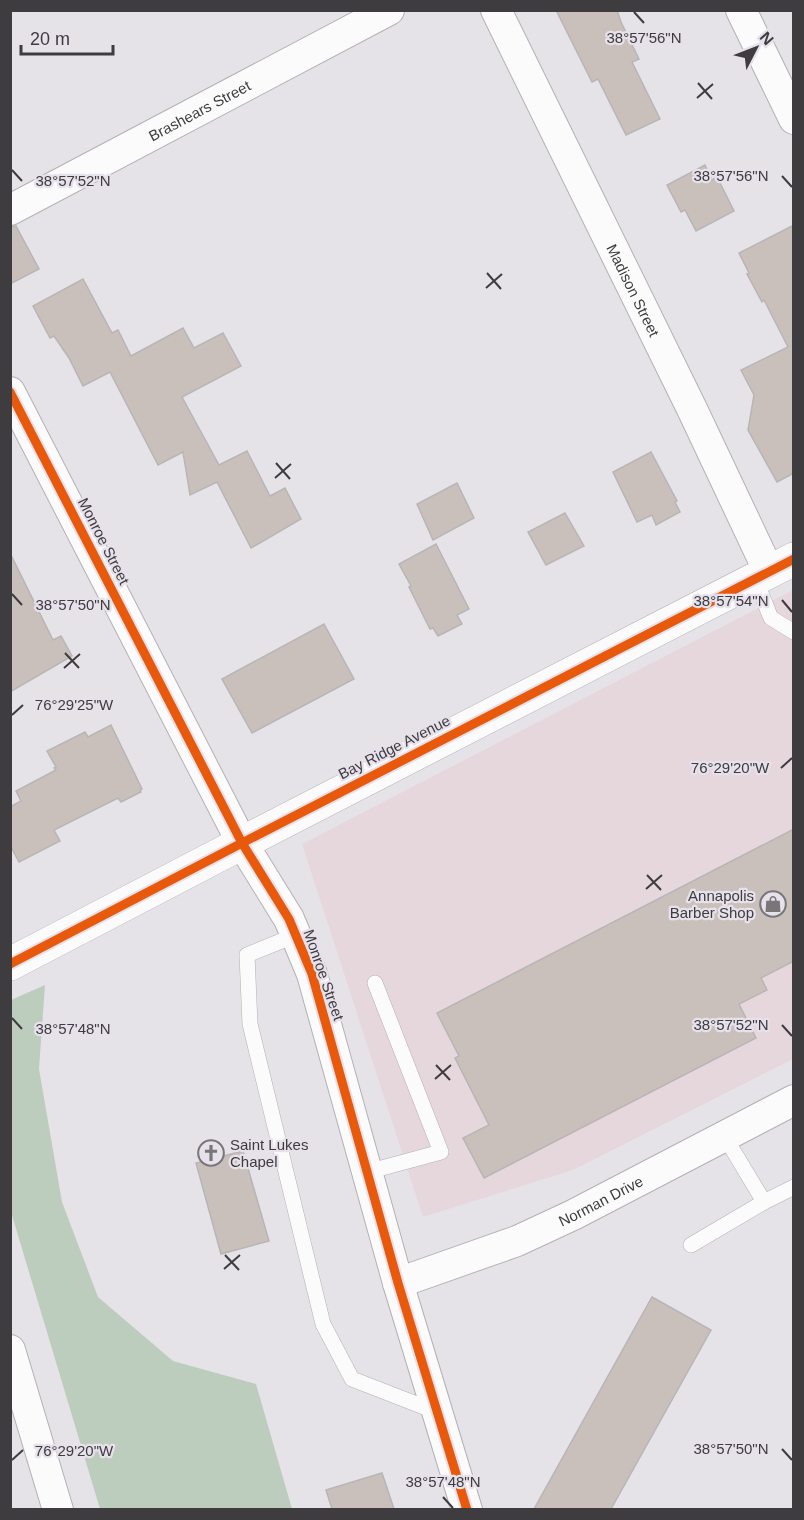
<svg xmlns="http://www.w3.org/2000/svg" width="804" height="1520" font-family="Arial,sans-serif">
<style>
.commercial{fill:#e6d7dd}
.green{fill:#bdcdbd}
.building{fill:#cac0bb;stroke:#b7b5b6;stroke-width:1.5}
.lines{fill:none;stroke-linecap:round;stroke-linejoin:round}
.service-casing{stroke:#b3b1b4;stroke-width:16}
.minor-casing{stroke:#b3b1b4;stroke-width:32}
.secondary-casing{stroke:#b3b1b4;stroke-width:34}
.service{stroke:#fbfbfc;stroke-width:15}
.minor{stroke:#fbfbfc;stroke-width:30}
.secondary{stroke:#fbfbfc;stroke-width:33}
.cycleway-casing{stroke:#e6e1ea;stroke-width:13}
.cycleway{stroke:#e8590c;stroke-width:9}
.ticks{fill:none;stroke:#3e3c3f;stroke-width:2}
.labels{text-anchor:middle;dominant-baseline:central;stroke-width:4.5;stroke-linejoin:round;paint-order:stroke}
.street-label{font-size:15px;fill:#3e3c3f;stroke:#e6e1ea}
.poi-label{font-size:15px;fill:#3e3c3f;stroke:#e6e1ea;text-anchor:end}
.ticks-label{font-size:15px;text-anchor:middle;fill:#3e3c3f;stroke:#e6e1ea;stroke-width:4.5;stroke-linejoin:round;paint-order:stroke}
</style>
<rect width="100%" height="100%" fill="#e6e3e8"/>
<polygon class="commercial" points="793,590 793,1059 573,1170 423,1217 302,844"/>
<polygon class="green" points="45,985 39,1069 62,1202 98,1297 173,1361 256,1384 292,1509 100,1509 11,1212 11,1000"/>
<g class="building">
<polygon points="556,10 617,10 621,22 639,59 632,62 660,119 626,135 598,79 592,82"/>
<polygon points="705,165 712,180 717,177 734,211 696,231 685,210 681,212 667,185"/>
<polygon points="794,225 794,473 777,482 748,430 754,395 741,370 788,347 764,300 762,302 747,274 749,273 739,253"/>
<polygon points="16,226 39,269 10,284 10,227"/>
<polygon points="83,279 112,333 118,330 131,356 183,328 194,348 223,333 241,366 182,397 219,465 247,451 270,496 285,488 301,519 251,548 217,482 190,495 183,452 158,465 110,372 83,386 69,358 54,336 50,338 33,306"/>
<polygon points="651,452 677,501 675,502 680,512 656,525 652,515 637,522 613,472"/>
<polygon points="457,483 474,518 433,540 417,504"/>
<polygon points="565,513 584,546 546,565 528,532"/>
<polygon points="436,544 469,609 457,615 462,624 438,636 433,628 430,629 409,587 411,586 399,564"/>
<polygon points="10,553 53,640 61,636 72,656 10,692"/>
<polygon points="324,624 354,679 252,733 222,679"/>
<polygon points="111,725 142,789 140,790 141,792 121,802 118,798 54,830 60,841 19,862 10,845 10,807 21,801 16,791 56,770 54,768 56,767 47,751 85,732 88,737"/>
<polygon points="794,829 794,961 761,978 767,990 739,1004 756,1038 484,1178 463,1138 489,1125 455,1058 459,1056 437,1013"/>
<polygon points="243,1151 269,1241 221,1254 196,1163"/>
<polygon points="652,1297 711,1330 611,1509 534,1509"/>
<polygon points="382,1473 394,1509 332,1509 326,1490"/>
</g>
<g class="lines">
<g class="service-casing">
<g id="service">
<polyline points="755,579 771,618 794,632"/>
<polyline points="296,935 247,955 250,1024 323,1324 352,1379 437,1412"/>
<polyline points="725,1137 764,1202"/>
<polyline points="367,1172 441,1152 375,983"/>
<polyline points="691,1245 764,1202 794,1187"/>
</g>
</g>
<g class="minor-casing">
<g id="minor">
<path id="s1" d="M496 10 692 409 769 572"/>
<polyline points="741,10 794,119"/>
<path id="s2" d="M10 210 389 10"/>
<polyline points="10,392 242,843 289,919 312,974 398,1283 467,1510"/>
<path id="s3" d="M398 1283 517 1241 573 1215 794 1100"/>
<polyline points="10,1350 58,1510"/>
</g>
</g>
<g class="secondary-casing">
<polyline id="secondary" points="10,964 242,843 794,559"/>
</g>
<use href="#service" class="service"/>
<use href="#minor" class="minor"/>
<use href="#secondary" class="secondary"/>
<g class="cycleway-casing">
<g id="cycleway">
<polyline points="10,392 242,843 289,919 312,974 398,1283 467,1510"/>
<polyline points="10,964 242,843 794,559"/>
</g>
</g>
<use href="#cycleway" class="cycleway"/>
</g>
<path class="ticks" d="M634 12 644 23M698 83 712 99M697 98 713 84M12 170 22 181M782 176 792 187M487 273 501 289M486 288 502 274M276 463 290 479M275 478 291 464M12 594 22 605M782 600 792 612M65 653 79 668M64 668 80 654M12 715 23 705M781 768 792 758M647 875 661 890M646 889 662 875M12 1018 22 1029M782 1025 792 1036M436 1065 450 1080M435 1079 451 1065M225 1255 239 1270M224 1269 240 1255M782 1449 792 1460M12 1460 23 1450M443 1497 453 1508"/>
<defs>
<g id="shop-ring" transform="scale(1.35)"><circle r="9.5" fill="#e6e1ea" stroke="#79767a" stroke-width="1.5"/><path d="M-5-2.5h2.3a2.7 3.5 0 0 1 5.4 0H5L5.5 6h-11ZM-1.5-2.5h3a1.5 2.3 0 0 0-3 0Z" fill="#79767a"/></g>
<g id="church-ring" transform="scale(1.35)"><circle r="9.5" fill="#e6e1ea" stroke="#79767a" stroke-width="1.5"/><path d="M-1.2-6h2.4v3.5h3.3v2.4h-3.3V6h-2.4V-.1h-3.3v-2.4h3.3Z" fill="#79767a"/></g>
</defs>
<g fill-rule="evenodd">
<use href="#shop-ring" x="773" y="904"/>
<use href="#church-ring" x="211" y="1153"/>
</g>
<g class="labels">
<g class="street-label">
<text stroke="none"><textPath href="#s2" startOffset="214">Brashears Street</textPath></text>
<text stroke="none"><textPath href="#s1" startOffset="312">Madison Street</textPath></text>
<text transform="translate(104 541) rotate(63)">Monroe Street</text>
<text transform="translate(394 747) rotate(-27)">Bay Ridge Avenue</text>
<text transform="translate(324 975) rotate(71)">Monroe Street</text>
<text stroke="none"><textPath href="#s3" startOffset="219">Norman Drive</textPath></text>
</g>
<g class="poi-label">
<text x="754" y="895">Annapolis<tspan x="754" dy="17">Barber Shop</tspan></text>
<text x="230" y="1144" text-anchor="start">Saint Lukes<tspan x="230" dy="17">Chapel</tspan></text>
</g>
</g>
<g class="ticks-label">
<text x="644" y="43">38°57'56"N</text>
<text x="731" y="181">38°57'56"N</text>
<text x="73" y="186">38°57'52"N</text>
<text x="731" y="606">38°57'54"N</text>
<text x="73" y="610">38°57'50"N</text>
<text x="74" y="710">76°29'25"W</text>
<text x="730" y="773">76°29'20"W</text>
<text x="731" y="1030">38°57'52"N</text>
<text x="73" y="1034">38°57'48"N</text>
<text x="731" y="1454">38°57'50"N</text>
<text x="74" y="1456">76°29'20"W</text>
<text x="443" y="1487">38°57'48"N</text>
</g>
<rect width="804" height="1520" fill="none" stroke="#3e3c3f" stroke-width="24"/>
<g transform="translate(756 48) rotate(48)" stroke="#e6e1ea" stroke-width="4.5" paint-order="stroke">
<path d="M0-4.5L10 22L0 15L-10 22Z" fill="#3e3c3f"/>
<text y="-9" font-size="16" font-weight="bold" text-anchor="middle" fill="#3e3c3f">N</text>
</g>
<path d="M21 45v9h92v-9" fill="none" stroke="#3e3c3f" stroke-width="3"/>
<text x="30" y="45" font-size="18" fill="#3e3c3f" stroke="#e6e1ea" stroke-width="4.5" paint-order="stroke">20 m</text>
</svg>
